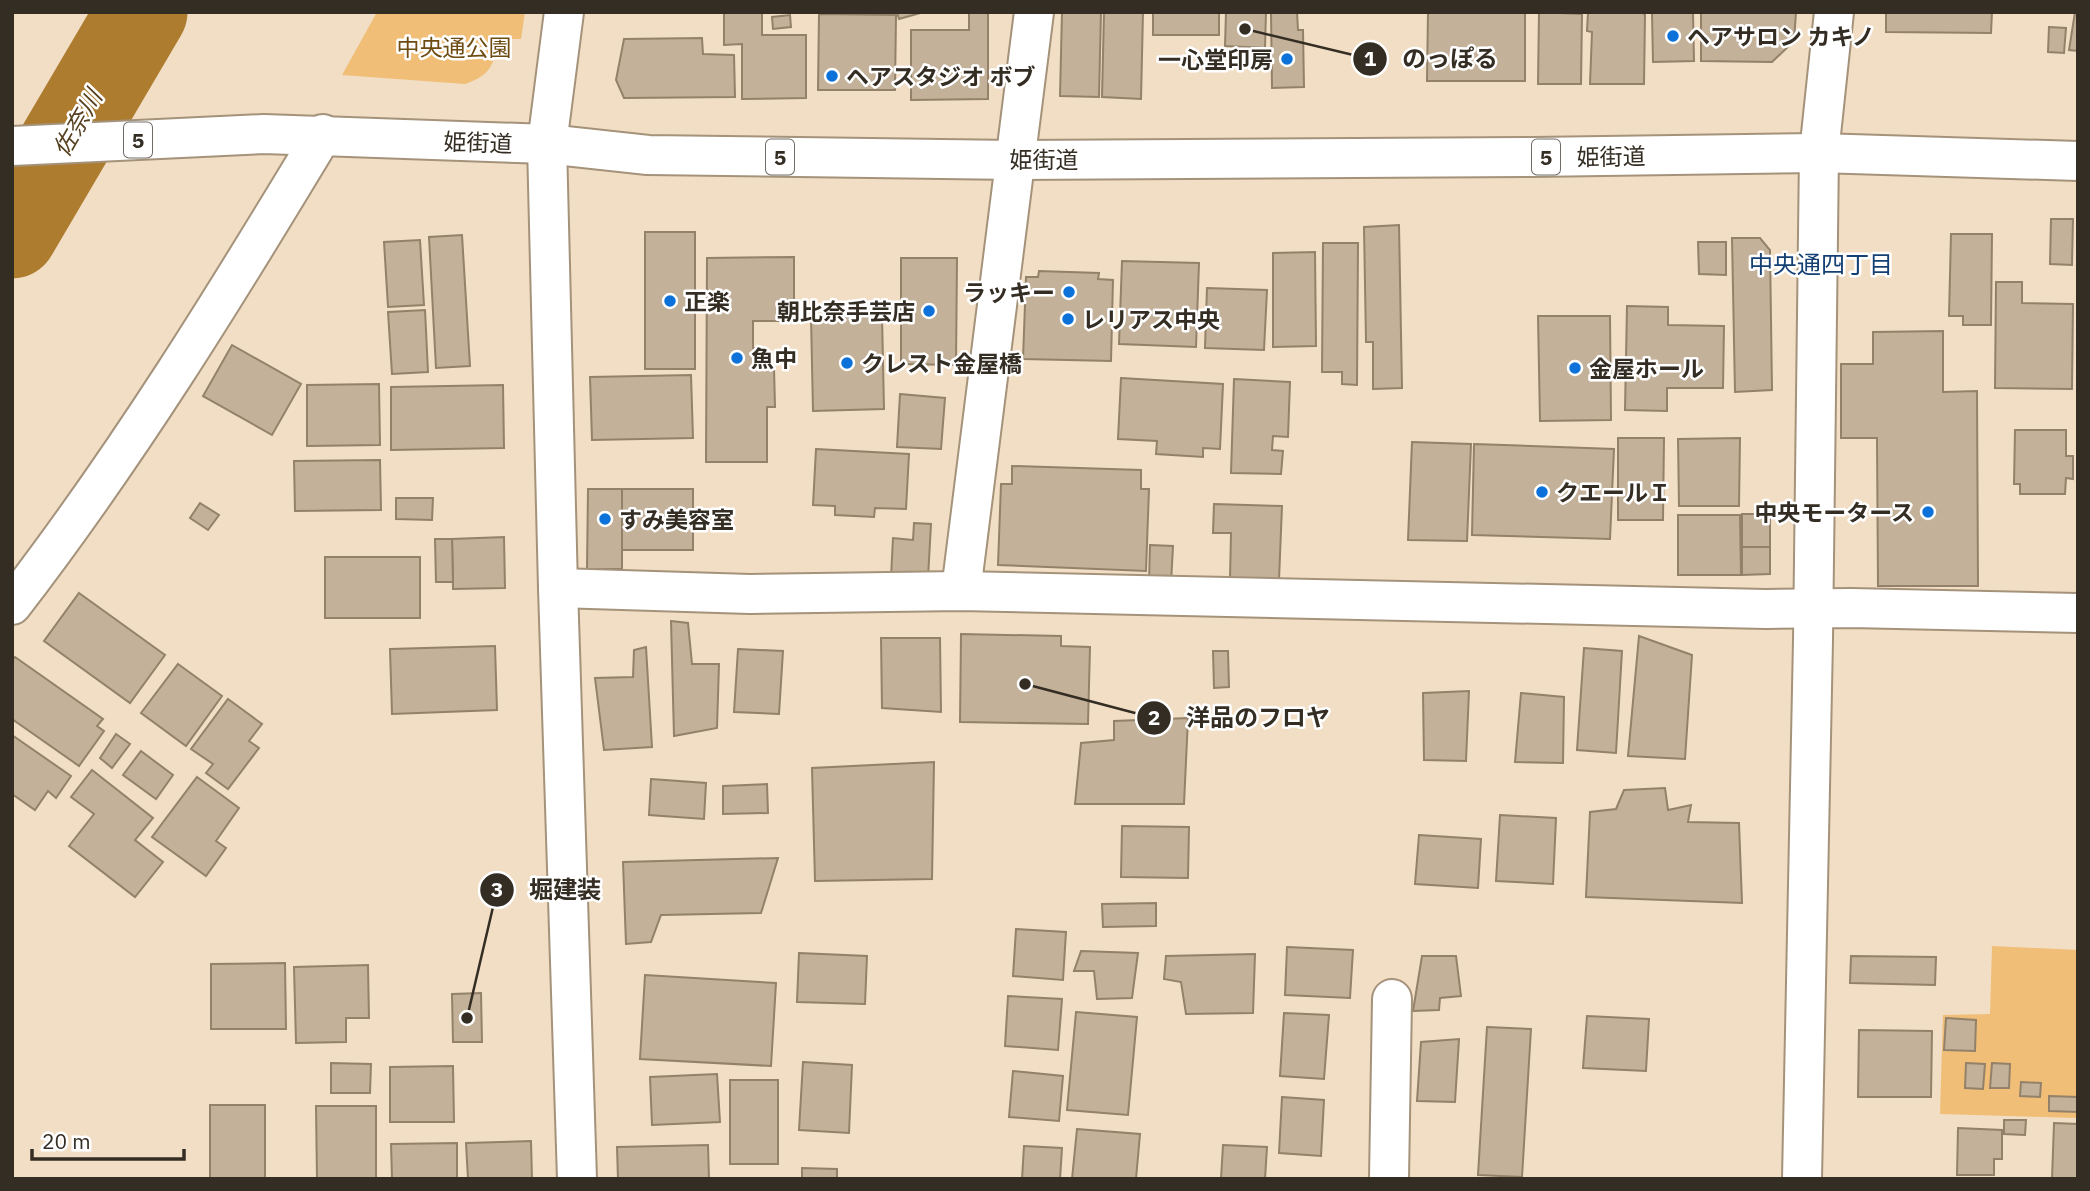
<svg xmlns="http://www.w3.org/2000/svg" width="2090" height="1191" font-family="'IBM Plex Sans','Noto Sans JP',sans-serif">
<style>
.green{fill:#f0be77}
.lines{fill:none;stroke-linecap:round;stroke-linejoin:round}
.river{stroke:#ad7c2f;stroke-width:91}
.building{fill:#c3b199;stroke:#93816a;stroke-width:2}
.minor-casing{stroke:#a4927a;stroke-width:42}
.major-casing{stroke:#a4927a;stroke-width:42}
.minor{stroke:#fff;stroke-width:38}
.major{stroke:#fff;stroke-width:38}
.poi-dot{fill:#0c72da;stroke:#fff;stroke-width:2.5}
.labels{text-anchor:middle;dominant-baseline:central;stroke-width:5;stroke-linejoin:round;paint-order:stroke}
.shield{fill:#fff;stroke:#716c65;stroke-width:2}
.shield-label{font-size:21px;font-weight:bold;fill:#342d23}
.poi-label{font-size:23px;font-weight:bold;fill:#342d23;stroke:#fff;text-anchor:start}
.park-label{font-size:23px;fill:#6d4b11;stroke:#fff}
.street-label{font-size:23px;fill:#342d23;stroke:#fff}
.water-label{font-size:24px;font-style:italic;fill:#564020;stroke:#fff}
.neighbourhood-label{font-size:24px;fill:#154073;stroke:#fff}
.leader{fill:none;stroke:#342d23;stroke-width:2.5}
.callout-dot{fill:#342d23;stroke:#fff;stroke-width:2.5}
.mark-label{font-size:21px;text-anchor:middle;font-weight:bold;fill:#fff}
.callout-label{font-size:24px;text-anchor:middle;font-weight:bold;fill:#342d23;stroke:#fff;stroke-width:5;stroke-linejoin:round;paint-order:stroke}
</style>
<rect width="100%" height="100%" fill="#f1dec5"/>
<g class="green">
<path d="M377 12H525L521 39H501C491 66 493 74 465 84L342 75Z"/>
<polygon points="1992,946 2078,950 2078,1118 1940,1114 1943,1015 1990,1014"/>
</g>
<g class="lines">
<polyline class="river" points="12,233 142,12"/>
</g>
<g class="building">
<polygon points="724,12 762,12 762,35 806,35 806,98 742,99 742,44 724,45"/>
<polygon points="897,12 924,12 899,19"/>
<polygon points="969,12 988,12 988,99 911,100 911,30 969,30"/>
<polygon points="1062,12 1101,12 1099,97 1060,96"/>
<polygon points="1104,12 1143,12 1141,99 1102,97"/>
<rect x="1153" y="12" width="66" height="23"/>
<polygon points="1226,12 1266,12 1265,48 1225,46"/>
<polygon points="1271,12 1297,12 1298,30 1303,30 1304,87 1272,88"/>
<polygon points="1428,12 1525,12 1525,81 1427,81"/>
<polygon points="1539,12 1582,14 1581,84 1538,84"/>
<polygon points="1588,12 1642,12 1645,15 1644,84 1590,84 1592,32 1587,31"/>
<polygon points="1652,12 1693,12 1694,61 1653,62"/>
<polygon points="1701,12 1796,12 1794,41 1772,62 1701,61"/>
<polygon points="1886,12 1992,12 1991,33 1886,32"/>
<polygon points="2075,12 2078,12 2078,51 2069,50"/>
<polygon points="819,14 896,15 895,90 818,90"/>
<polygon points="790,15 791,27 773,29 772,17"/>
<polygon points="2049,27 2066,28 2064,53 2048,52"/>
<polygon points="702,38 703,54 734,55 735,97 624,98 616,80 624,39"/>
<polygon points="2051,219 2073,219 2072,265 2050,264"/>
<polygon points="1399,225 1402,388 1373,389 1373,342 1366,342 1364,227"/>
<rect x="645" y="232" width="50" height="137"/>
<polygon points="1951,234 1992,234 1991,325 1963,325 1963,316 1949,316"/>
<polygon points="462,235 470,366 436,368 429,237"/>
<polygon points="1732,238 1760,238 1770,250 1772,390 1735,392"/>
<polygon points="420,240 424,305 388,307 384,242"/>
<polygon points="1698,242 1726,242 1726,275 1699,274"/>
<polygon points="1323,243 1358,243 1357,385 1342,384 1342,372 1322,372"/>
<polygon points="1315,252 1316,346 1273,347 1273,253"/>
<polygon points="794,257 794,321 753,321 753,348 767,348 767,368 774,368 775,407 767,407 767,462 706,462 707,258"/>
<polygon points="901,258 957,258 956,365 901,364"/>
<polygon points="1122,261 1199,263 1196,347 1119,344"/>
<polygon points="1039,271 1099,273 1098,279 1113,280 1111,361 1023,359 1026,277 1038,277"/>
<polygon points="1996,282 2022,282 2022,303 2073,304 2072,389 1995,388"/>
<polygon points="1207,288 1267,290 1264,350 1205,348"/>
<polygon points="1627,306 1668,307 1668,325 1724,326 1723,388 1667,388 1667,411 1625,410"/>
<polygon points="425,310 428,372 392,374 388,312"/>
<polygon points="882,316 884,409 813,411 811,317"/>
<polygon points="1538,316 1610,316 1611,420 1540,421"/>
<polygon points="1943,331 1943,392 1977,391 1978,586 1878,586 1877,438 1841,438 1841,364 1873,364 1873,332"/>
<polygon points="232,345 301,384 272,435 203,396"/>
<polygon points="691,375 693,438 592,440 590,377"/>
<polygon points="1121,378 1223,384 1220,449 1203,448 1203,457 1156,454 1157,441 1118,439"/>
<polygon points="1234,379 1290,382 1288,437 1273,436 1272,450 1283,451 1281,474 1231,473"/>
<polygon points="379,384 380,445 307,446 307,385"/>
<polygon points="503,385 504,448 391,450 391,387"/>
<polygon points="900,394 945,398 941,449 897,447"/>
<polygon points="2015,430 2066,430 2066,456 2073,456 2073,479 2066,478 2065,494 2020,494 2020,484 2014,484"/>
<polygon points="1618,438 1664,438 1663,520 1618,520"/>
<polygon points="1740,438 1739,506 1679,506 1678,439"/>
<polygon points="1412,442 1471,444 1467,541 1408,540"/>
<polygon points="1474,444 1614,449 1610,539 1472,535"/>
<polygon points="816,449 909,454 906,509 875,508 874,517 835,515 835,506 813,505"/>
<polygon points="380,460 381,510 295,511 294,461"/>
<polygon points="1012,466 1141,470 1141,489 1149,489 1146,571 998,565 1001,484 1012,484"/>
<polygon points="588,489 622,489 622,569 587,569"/>
<rect x="622" y="489" width="71" height="61"/>
<polygon points="396,498 433,498 432,520 396,519"/>
<polygon points="200,503 219,515 208,530 190,518"/>
<polygon points="1214,504 1282,506 1279,580 1230,579 1231,533 1213,533"/>
<rect x="1742" y="514" width="28" height="33"/>
<polygon points="1678,515 1740,515 1741,575 1678,575"/>
<polygon points="914,523 931,524 928,578 891,577 893,538 913,540"/>
<polygon points="504,537 505,588 453,589 452,539"/>
<polygon points="435,539 452,539 453,582 436,582"/>
<polygon points="1150,545 1173,546 1171,583 1149,582"/>
<polygon points="1742,547 1770,547 1770,574 1742,575"/>
<rect x="325" y="557" width="95" height="61"/>
<polygon points="79,593 165,655 130,703 44,641"/>
<polygon points="671,621 688,623 692,664 719,664 717,728 674,736"/>
<polygon points="961,634 1061,636 1061,646 1090,647 1088,724 960,722"/>
<polygon points="1639,636 1692,655 1685,759 1628,756"/>
<polygon points="881,638 940,638 941,712 882,708"/>
<polygon points="495,646 497,710 392,714 390,649"/>
<polygon points="646,647 652,747 604,750 595,678 633,677 634,650"/>
<polygon points="1584,648 1622,651 1616,753 1577,750"/>
<polygon points="738,649 783,651 779,714 734,712"/>
<polygon points="1213,651 1228,651 1229,687 1214,688"/>
<polygon points="15,657 103,719 97,726 104,731 79,766 12,719 12,660"/>
<polygon points="178,664 222,696 186,746 141,713"/>
<polygon points="1469,691 1466,761 1424,760 1423,693"/>
<polygon points="1521,693 1564,697 1563,763 1515,762"/>
<polygon points="228,699 262,724 249,741 259,748 228,789 206,773 213,764 191,749"/>
<polygon points="1188,718 1184,804 1075,804 1081,743 1114,740 1114,721"/>
<polygon points="116,734 130,744 112,768 100,758"/>
<polygon points="12,735 71,776 56,798 48,791 35,810 12,794"/>
<polygon points="141,751 173,775 156,799 123,775"/>
<polygon points="934,762 932,879 815,881 812,768"/>
<polygon points="92,770 153,818 135,840 163,862 135,897 69,846 94,814 71,797"/>
<polygon points="197,777 239,808 216,841 226,848 206,876 152,837"/>
<polygon points="651,779 706,783 704,819 649,815"/>
<polygon points="767,784 768,813 723,814 723,786"/>
<polygon points="1665,788 1668,810 1691,805 1688,822 1739,823 1742,903 1586,897 1590,812 1616,809 1624,790"/>
<polygon points="1500,815 1556,818 1553,884 1496,881"/>
<polygon points="1122,826 1189,827 1188,878 1121,877"/>
<polygon points="1419,835 1481,839 1478,888 1415,884"/>
<polygon points="778,858 761,913 661,915 651,942 626,944 623,862"/>
<polygon points="1156,903 1156,926 1103,927 1102,904"/>
<polygon points="1016,929 1066,932 1063,980 1013,976"/>
<polygon points="1287,947 1353,950 1350,998 1285,995"/>
<polygon points="1081,951 1138,953 1132,998 1097,999 1094,971 1074,971"/>
<polygon points="799,953 867,956 865,1004 797,1002"/>
<polygon points="1255,954 1253,1013 1186,1014 1181,982 1164,979 1166,956"/>
<polygon points="1422,956 1456,956 1461,996 1440,998 1439,1010 1413,1011"/>
<polygon points="1851,956 1936,957 1935,985 1850,983"/>
<polygon points="285,963 286,1029 211,1029 211,964"/>
<polygon points="368,965 369,1018 346,1018 346,1042 296,1043 294,967"/>
<polygon points="645,975 776,983 771,1066 640,1059"/>
<polygon points="481,993 482,1042 453,1042 452,994"/>
<polygon points="1008,996 1062,999 1058,1050 1005,1046"/>
<polygon points="1076,1012 1137,1017 1128,1115 1067,1110"/>
<polygon points="1284,1013 1329,1015 1324,1079 1280,1076"/>
<polygon points="1587,1016 1649,1019 1646,1071 1583,1068"/>
<polygon points="1946,1018 1976,1020 1975,1051 1944,1050"/>
<polygon points="1487,1027 1531,1029 1522,1177 1478,1175"/>
<polygon points="1859,1030 1932,1031 1931,1097 1858,1097"/>
<polygon points="1459,1039 1455,1102 1417,1101 1421,1042"/>
<polygon points="803,1062 852,1065 849,1133 799,1130"/>
<polygon points="331,1063 371,1064 370,1093 331,1093"/>
<polygon points="1966,1063 1985,1064 1983,1089 1965,1088"/>
<polygon points="1992,1063 2010,1064 2009,1088 1990,1088"/>
<polygon points="453,1066 454,1122 390,1122 390,1067"/>
<polygon points="1013,1071 1063,1076 1059,1121 1009,1117"/>
<polygon points="717,1074 720,1122 652,1125 650,1077"/>
<rect x="730" y="1080" width="48" height="84"/>
<polygon points="2021,1082 2041,1083 2040,1097 2020,1096"/>
<polygon points="2049,1096 2078,1097 2078,1112 2049,1111"/>
<polygon points="1282,1097 1324,1100 1321,1156 1279,1153"/>
<rect x="210" y="1105" width="55" height="74"/>
<polygon points="316,1106 376,1106 376,1179 317,1179"/>
<polygon points="2004,1120 2026,1120 2025,1135 2004,1134"/>
<polygon points="2054,1123 2078,1124 2078,1179 2052,1179"/>
<polygon points="1958,1128 2002,1130 2002,1159 1994,1159 1994,1175 1957,1175"/>
<polygon points="1077,1129 1140,1134 1136,1179 1072,1179"/>
<polygon points="531,1141 532,1179 468,1179 466,1143"/>
<polygon points="457,1143 457,1179 392,1179 391,1144"/>
<polygon points="708,1145 709,1179 618,1179 617,1147"/>
<polygon points="1223,1145 1267,1147 1265,1179 1221,1179"/>
<polygon points="1024,1146 1062,1148 1060,1179 1022,1179"/>
<polygon points="802,1168 837,1169 837,1179 802,1179"/>
</g>
<g class="lines">
<g class="minor-casing">
<g id="minor">
<polyline points="564,12 547,144 558,588 577,1179"/>
<polyline points="558,588 750,594 961,591 1766,609 1851,608 2078,613"/>
<polyline points="961,591 1034,12"/>
<path d="M12 605C127 456 226 295 323 134"/>
<polyline points="1389,1179 1392,999"/>
<polyline points="1802,1179 1813,640 1819,153 1834,12"/>
</g>
</g>
<g class="major-casing">
<polyline id="major" points="12,146 264,134 547,144 648,155 1014,160 1533,157 1819,153 2078,161"/>
</g>
<use href="#minor" class="minor"/>
<use href="#major" class="major"/>
</g>
<g class="poi-dot">
<circle cx="1673" cy="36" r="7"/>
<circle cx="1287" cy="59" r="7"/>
<circle cx="832" cy="76" r="7"/>
<circle cx="1069" cy="292" r="7"/>
<circle cx="670" cy="301" r="7"/>
<circle cx="929" cy="311" r="7"/>
<circle cx="1068" cy="319" r="7"/>
<circle cx="737" cy="358" r="7"/>
<circle cx="847" cy="363" r="7"/>
<circle cx="1575" cy="368" r="7"/>
<circle cx="1542" cy="492" r="7"/>
<circle cx="1928" cy="512" r="7"/>
<circle cx="605" cy="519" r="7"/>
</g>
<g class="labels">
<g class="shield">
<rect x="124" y="122.5" width="28" height="35" rx="5"/>
<rect x="766" y="139.5" width="28" height="35" rx="5"/>
<rect x="1532" y="139.5" width="28" height="35" rx="5"/>
</g>
<g class="shield-label">
<text x="138" y="140">5</text>
<text x="780" y="157">5</text>
<text x="1546" y="157">5</text>
</g>
<g class="poi-label">
<text x="1687" y="36">ヘアサロン カキノ</text>
<text x="1273" y="59" text-anchor="end">一心堂印房</text>
<text x="846" y="76">ヘアスタジオ ボブ</text>
<text x="1055" y="292" text-anchor="end">ラッキー</text>
<text x="684" y="301">正楽</text>
<text x="915" y="311" text-anchor="end">朝比奈手芸店</text>
<text x="1082" y="319">レリアス中央</text>
<text x="751" y="358">魚中</text>
<text x="861" y="363">クレスト金屋橋</text>
<text x="1589" y="368">金屋ホール</text>
<text x="1556" y="492">クエールＩ</text>
<text x="1914" y="512" text-anchor="end">中央モータース</text>
<text x="619" y="519">すみ美容室</text>
</g>
<g class="park-label">
<text x="454" y="47">中央通公園</text>
</g>
<g class="street-label">
<text transform="translate(478 142) rotate(2)">姫街道</text>
<text transform="translate(1611 156) rotate(-1)">姫街道</text>
<text x="1044" y="159">姫街道</text>
</g>
<g class="water-label">
<text transform="translate(77 123) rotate(-60)">佐奈川</text>
</g>
<g class="neighbourhood-label">
<text x="1821" y="264">中央通四丁目</text>
</g>
</g>
<path class="leader" d="M1245 29L1370 59M1025 684L1154 718M467 1018L497 890"/>
<g class="callout-dot">
<circle cx="1245" cy="29" r="7"/>
<circle cx="1025" cy="684" r="7"/>
<circle cx="467" cy="1018" r="7"/>
<circle cx="1370" cy="59" r="18"/>
<circle cx="1154" cy="718" r="18"/>
<circle cx="497" cy="890" r="18"/>
</g>
<g class="mark-label">
<text x="1370" y="66">1</text>
<text x="1154" y="725">2</text>
<text x="497" y="897">3</text>
</g>
<g class="callout-label">
<text x="1450" y="67">のっぽる</text>
<text x="1258" y="726">洋品のフロヤ</text>
<text x="565" y="898">堀建装</text>
</g>
<rect width="2090" height="1191" fill="none" stroke="#342d23" stroke-width="28"/>
<path d="M32 1149v10h152v-10" fill="none" stroke="#342d23" stroke-width="3.5"/>
<text x="42" y="1149" font-size="21" fill="#342d23" stroke="#ffffff" stroke-width="5" paint-order="stroke">20 m</text>
</svg>
